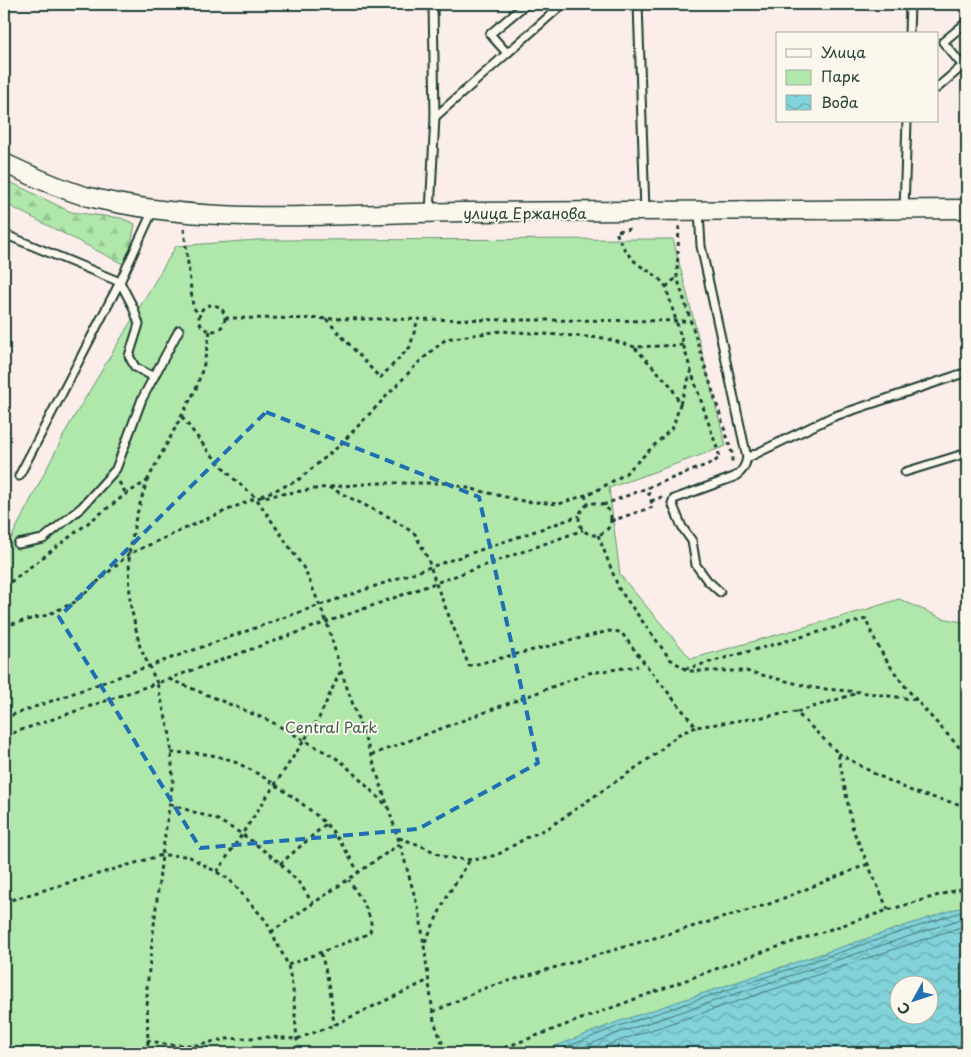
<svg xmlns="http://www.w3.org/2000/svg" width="971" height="1057" font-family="'Playpen Sans',sans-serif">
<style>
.green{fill:#b0e8ab;stroke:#689270;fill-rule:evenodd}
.forest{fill:url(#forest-firs);stroke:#689270}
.water{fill:url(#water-waves);stroke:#5a9697;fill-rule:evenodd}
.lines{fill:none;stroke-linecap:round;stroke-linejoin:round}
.shore{stroke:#467976;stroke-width:1}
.service-casing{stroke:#1f3d34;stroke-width:11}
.tertiary-casing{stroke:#1f3d34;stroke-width:21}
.path{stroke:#1f3d34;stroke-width:3;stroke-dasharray:4 4;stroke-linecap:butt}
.service{stroke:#fbf7ec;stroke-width:7}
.tertiary{stroke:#fbf7ec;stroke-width:18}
.marked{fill:none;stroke:#1f6fb2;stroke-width:4;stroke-dasharray:10 6;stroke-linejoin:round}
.labels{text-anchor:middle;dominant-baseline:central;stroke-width:4;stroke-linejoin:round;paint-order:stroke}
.street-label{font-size:15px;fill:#1f3d34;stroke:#fbf7ec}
.park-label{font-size:15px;fill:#3c5f4c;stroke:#fbf7ec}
</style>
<defs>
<pattern id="forest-firs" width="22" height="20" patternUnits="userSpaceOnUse" patternTransform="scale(1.25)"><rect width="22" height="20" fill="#b0e8ab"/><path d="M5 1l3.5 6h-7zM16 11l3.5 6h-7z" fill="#97c894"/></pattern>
<pattern id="water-waves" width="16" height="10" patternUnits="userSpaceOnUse" patternTransform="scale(1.25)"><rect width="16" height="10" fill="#81d2d9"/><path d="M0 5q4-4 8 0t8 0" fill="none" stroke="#69acb1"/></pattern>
</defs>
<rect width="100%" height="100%" fill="#fbede9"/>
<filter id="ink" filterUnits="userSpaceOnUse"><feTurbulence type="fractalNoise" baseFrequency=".02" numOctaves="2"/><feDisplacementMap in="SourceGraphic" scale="10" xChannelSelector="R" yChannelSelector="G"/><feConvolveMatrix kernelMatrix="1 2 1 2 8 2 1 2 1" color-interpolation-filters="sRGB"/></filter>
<g filter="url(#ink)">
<path class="green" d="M673 239 726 446 609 488 620 575 691 659 865 610 899 599 942 618 967 623V1053H4V552L68 427 176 246 257 240ZM898 984H928V1014H898Z"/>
<polygon class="forest" points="4,179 71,212 121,218 135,224 127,266 4,203"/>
<path class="water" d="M967 905V1053H538L617 1022ZM898 984H928V1014H898Z"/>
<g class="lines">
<g class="shore">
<polyline points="551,1053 619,1026 967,910"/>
<polyline points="568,1053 621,1032 967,917"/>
<polyline points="588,1053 624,1039 967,925"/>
</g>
<g class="service-casing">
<g id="service">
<polyline points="638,4 645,211"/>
<polyline points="909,34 910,4"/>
<polyline points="507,53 490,34 526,4"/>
<polyline points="963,66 943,42 967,22"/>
<polyline points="937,88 967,62"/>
<polyline points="435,117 563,4"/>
<polyline points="904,209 907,121"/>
<path d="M699 211 701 246 747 458C745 467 742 472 734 477L674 499 672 503 682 527 692 541 696 565 707 580 720 592"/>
<polyline points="430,212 435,117 433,4"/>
<polyline points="4,234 120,282 153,210"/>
<polyline points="120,282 133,307 139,324 129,356 135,367 154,377"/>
<polyline points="747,458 832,417 967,372"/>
<polyline points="905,472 967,453"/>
<polyline points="19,476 120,282"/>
<polyline points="18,544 43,539 82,507 116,469 142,399 179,330"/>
</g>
</g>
<g class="tertiary-casing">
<path id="tertiary" d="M4 163C30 175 57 188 85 196 211 228 336 213 464 212 632 211 800 209 967 209"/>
</g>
<g class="path">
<polyline points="679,226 677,277 732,453 732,464"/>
<polyline points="184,229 193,307 200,316"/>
<polyline points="666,287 677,277"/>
<circle cx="212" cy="318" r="13"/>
<polyline points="225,318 691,321"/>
<polyline points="326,319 380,378 410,347 418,319"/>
<polyline points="680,404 691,372"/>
<polyline points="182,417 208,451 233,478 256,498 305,570 320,606 327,623 341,671 371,755 400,844 420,915 434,1021 446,1053"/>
<polyline points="147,481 196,389 204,364 210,331"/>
<polyline points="119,482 126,494"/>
<polyline points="330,487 377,483 446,483 523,501 559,504 594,492 625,474 673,427 680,404 671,386 635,348"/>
<polyline points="585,495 588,504"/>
<polyline points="261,496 297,481 339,446 418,363 446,339 501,331 604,338 635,347 684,345"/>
<polyline points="651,501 662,497"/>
<circle cx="595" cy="519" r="16"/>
<path d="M603 505 714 462 720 457 691 371 666 287C656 273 650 273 638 264 627 255 620 244 616 231L632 229"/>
<polyline points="611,521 653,507 647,488"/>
<polyline points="598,535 619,589 670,659 688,671 746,671 814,688 860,692 919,700"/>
<polyline points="4,587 126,494 147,481 136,517 129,554 130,603 140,647 157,683 4,736"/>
<polyline points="4,626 47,615 75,602 129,554 202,521 256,498 328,487 391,518 415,534 428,559 436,584 469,666 609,631 621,632 646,665 696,727 796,712 838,753 853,830 888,910"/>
<path d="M685 669 866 619C885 673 930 714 967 756"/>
<polyline points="169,679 270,721 341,761 389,808"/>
<polyline points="797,712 858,693"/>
<polyline points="4,718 294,614 579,516"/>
<path d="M171 753C189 752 206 753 224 758 252 766 306 804 327 825 340 839 349 856 359 873"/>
<polyline points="838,753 875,774 916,793 966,806"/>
<polyline points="371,755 589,673 638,666"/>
<path d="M967 768C960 781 961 795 967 808"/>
<polyline points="170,804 218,820 242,834 279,862 301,885 313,904"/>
<polyline points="399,838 420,845 442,856 457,859 474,860 497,855 526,838 548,828 653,756 679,734 696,727"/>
<polyline points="280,864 326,824"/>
<polyline points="217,872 319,718 340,672"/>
<polyline points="4,902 162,855 188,856 229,879 266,921 288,965 293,990 298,1053"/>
<polyline points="271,932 400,844"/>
<polyline points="425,942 447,896 470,860"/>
<polyline points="321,953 330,988 334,1025"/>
<path d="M288 965 368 934C380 923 355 891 349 880"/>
<polyline points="433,1012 482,989 769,904 868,864"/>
<polyline points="147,1040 169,1045 198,1045 225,1039 270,1037 297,1039 334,1025 429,980"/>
<polyline points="148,1053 147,987 162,855 173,780 170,735 157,683 583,530"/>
<polyline points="490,1053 748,957 888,910 967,887"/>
</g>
<use href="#service" class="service"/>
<use href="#tertiary" class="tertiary"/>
</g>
</g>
<path class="marked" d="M266 412 479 497 538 763 418 829 200 848 59 617Z"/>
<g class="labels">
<g class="street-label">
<text x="525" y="212">улица Ержанова</text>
</g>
<g class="park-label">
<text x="331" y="726">Central Park</text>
</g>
</g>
<rect width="971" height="1057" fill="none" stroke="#fbf7ec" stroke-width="20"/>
<rect x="10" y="10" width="951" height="1037" fill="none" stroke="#1f3d34" stroke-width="2" filter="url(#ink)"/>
<rect x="776" y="32" width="162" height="90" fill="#fbf7ec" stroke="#a3ada2"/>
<rect x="786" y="49" width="25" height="8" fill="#fbf7ec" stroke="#a3ada2"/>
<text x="821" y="58" font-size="15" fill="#1f3d34">Улица</text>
<rect x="786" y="70" width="25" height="15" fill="#b0e8ab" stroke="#a3ada2"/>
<text x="821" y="82" font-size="15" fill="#1f3d34">Парк</text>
<rect x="786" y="95" width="25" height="15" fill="url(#water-waves)" stroke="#a3ada2"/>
<text x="821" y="108" font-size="15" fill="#1f3d34">Вода</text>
<g transform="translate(914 1000) rotate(230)"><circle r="24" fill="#fbf7ec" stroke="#a3ada2"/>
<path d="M0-4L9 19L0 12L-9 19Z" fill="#1f6fb2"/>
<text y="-8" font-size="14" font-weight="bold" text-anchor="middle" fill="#1f3d34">С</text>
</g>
</svg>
